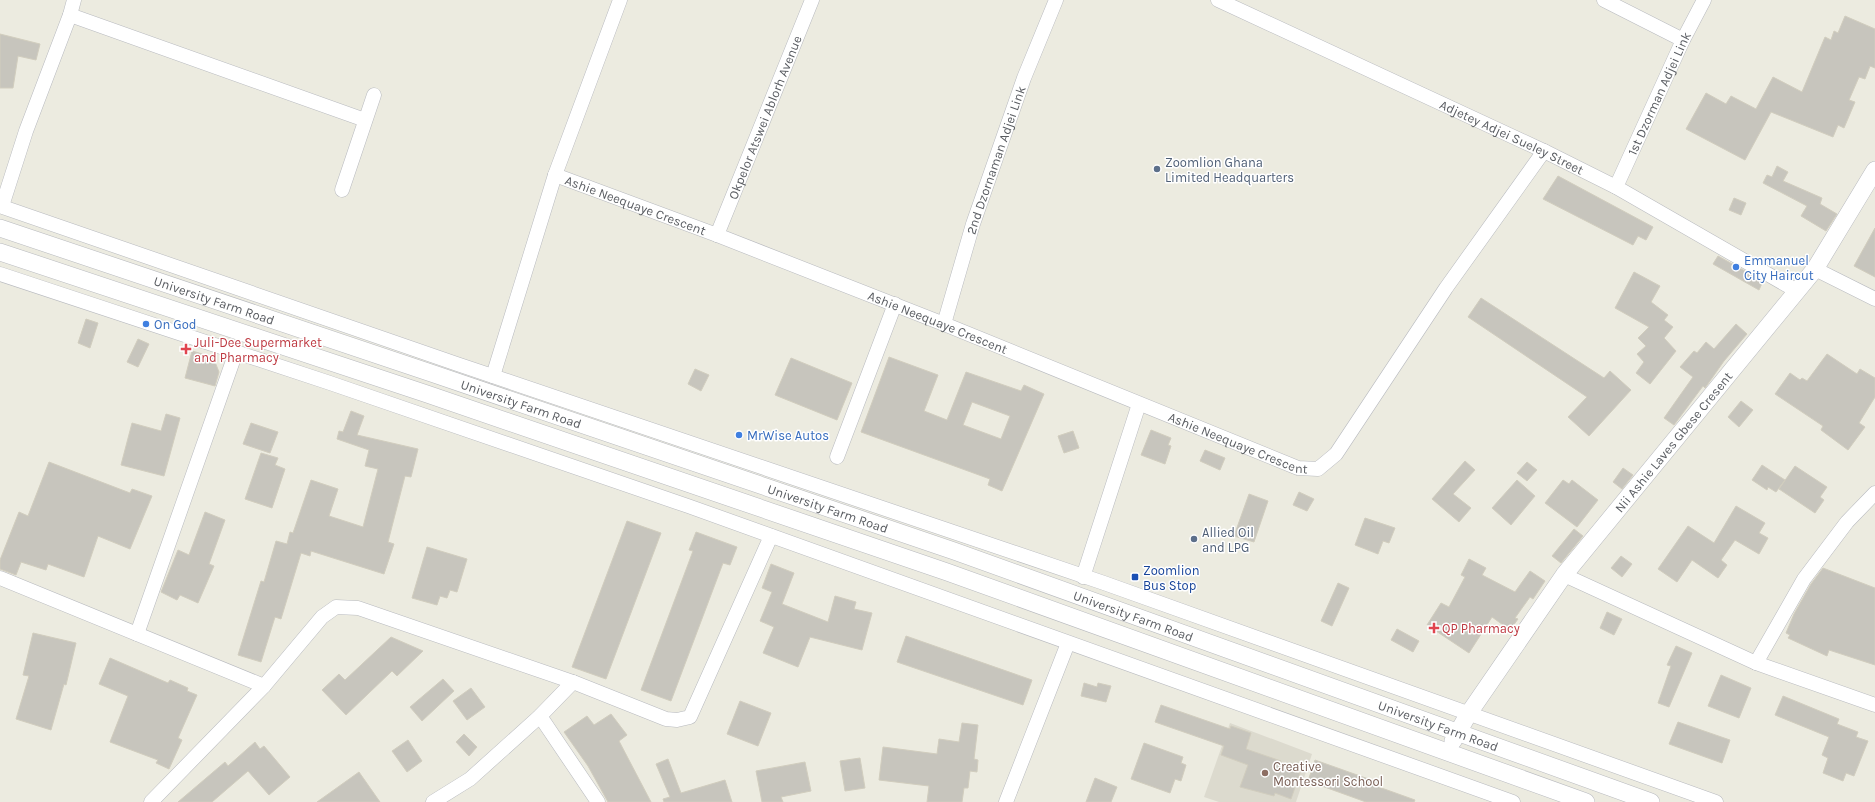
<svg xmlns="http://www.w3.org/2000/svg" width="1875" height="802" font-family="Karla,sans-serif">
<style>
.education{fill:#dcdace}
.building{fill:#c7c5bd;stroke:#d1cdbe;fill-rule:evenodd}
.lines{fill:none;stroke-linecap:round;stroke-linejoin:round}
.minor-casing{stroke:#b8babf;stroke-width:15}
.tertiary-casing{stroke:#b8babf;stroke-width:18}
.minor{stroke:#fff;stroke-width:14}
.tertiary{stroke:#fff;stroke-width:17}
.service-dot{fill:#5c6f8a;stroke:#fff;stroke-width:1.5}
.shop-dot{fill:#3f7fe0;stroke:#fff;stroke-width:1.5}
.health-dot{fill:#e0444e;stroke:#fff;stroke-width:1.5}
.transit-dot{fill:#1a4fb4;stroke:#fff;stroke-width:1.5}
.education-dot{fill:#8d6e63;stroke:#fff;stroke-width:1.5}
.labels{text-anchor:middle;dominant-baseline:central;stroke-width:3;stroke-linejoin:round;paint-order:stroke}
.street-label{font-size:13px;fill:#595c61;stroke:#fff}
.service-label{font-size:13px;fill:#4e5e75;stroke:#fff;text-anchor:start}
.shop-label{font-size:13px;fill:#366cbe;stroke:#fff;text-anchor:start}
.health-label{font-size:13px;fill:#be3a42;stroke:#fff;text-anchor:start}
.transit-label{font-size:13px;fill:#164399;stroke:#fff;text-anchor:start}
.education-label{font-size:13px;fill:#785e54;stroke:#fff;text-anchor:start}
</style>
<rect width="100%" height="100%" fill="#ecebe0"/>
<polygon class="education" points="1230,723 1312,754 1296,802 1219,802 1204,797"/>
<g class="building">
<polygon points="1845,16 1875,29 1875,68 1870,66 1865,79 1859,77 1849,100 1855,102 1844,128 1838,125 1833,137 1771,112 1745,160 1686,129 1706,93 1726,104 1731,96 1756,109 1773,77 1802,92 1825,37 1831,40 1834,31 1838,33"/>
<polygon points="0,34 40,44 36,60 18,56 13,88 0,88"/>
<polygon points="1777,166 1788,172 1783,181 1822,198 1820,204 1837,214 1826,231 1801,216 1807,206 1763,183 1767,175 1772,177"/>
<polygon points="1558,176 1653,227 1646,240 1638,236 1633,245 1543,199"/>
<polygon points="1734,198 1746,203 1741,215 1729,210"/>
<polygon points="1875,228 1875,277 1854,266"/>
<polygon points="1718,256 1763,281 1759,290 1713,264"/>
<polygon points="1634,272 1660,286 1651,302 1668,315 1664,320 1673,327 1664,338 1676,351 1650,384 1636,373 1644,362 1637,354 1646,346 1638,338 1649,327 1615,308"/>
<polygon points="1481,298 1604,378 1610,371 1631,390 1589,436 1568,417 1587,397 1468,317"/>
<polygon points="86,319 98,323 90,348 78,343"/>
<polygon points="1736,324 1747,334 1724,361 1705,388 1703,386 1674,425 1664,418 1693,377 1680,367 1694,351 1697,353 1706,342 1714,349"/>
<polygon points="138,339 149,344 138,367 127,362"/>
<polygon points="192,351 213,357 219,372 215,386 185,378"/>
<polygon points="1827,354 1857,374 1860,369 1875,378 1875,397 1859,423 1865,427 1848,450 1821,430 1823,426 1775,394 1790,373 1800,380 1802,378 1807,381"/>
<path d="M889 357 938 375 924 411 947 420 966 372 1021 391 1024 385 1044 394 1002 491 988 485 990 479 861 432ZM972 402 1010 416 1001 439 963 425Z"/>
<polygon points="791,358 852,383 837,420 775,395"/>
<polygon points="695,369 709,375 701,391 688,384"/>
<polygon points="1741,401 1753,410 1739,427 1728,417"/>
<polygon points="351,411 364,416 357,435 418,449 411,477 405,476 388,542 394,544 384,574 311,551 310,556 301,553 281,619 275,617 261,662 238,655 261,581 264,582 276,541 287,544 290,532 293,533 311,480 338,489 329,516 363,527 378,469 365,466 369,450 337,439 339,431 343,432"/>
<polygon points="166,414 180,418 164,476 121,465 132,423 161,431"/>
<polygon points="251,423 278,432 270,453 243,444"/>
<polygon points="1151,430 1171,438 1168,445 1171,446 1165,464 1141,455"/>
<polygon points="1073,431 1079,448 1064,453 1058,436"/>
<polygon points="1205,450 1225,458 1220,470 1200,461"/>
<polygon points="261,453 278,458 275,465 285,469 272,508 245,499"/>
<polygon points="1465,461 1475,470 1453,494 1471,508 1459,522 1432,499"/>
<polygon points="49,462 130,493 132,489 152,496 130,549 98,536 84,577 48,564 46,570 21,562 16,575 0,569 0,560 19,512 28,516"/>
<polygon points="1527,462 1537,470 1527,481 1517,473"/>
<polygon points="1762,465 1785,480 1776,492 1768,487 1767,490 1752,480"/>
<polygon points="1795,466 1827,487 1820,497 1824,500 1815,513 1779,489"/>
<polygon points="1623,468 1633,475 1622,489 1613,482"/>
<polygon points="1517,480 1535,496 1511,525 1492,508"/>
<polygon points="1563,480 1569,484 1572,480 1598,500 1577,527 1545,503"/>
<polygon points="1299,492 1314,499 1307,511 1293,505"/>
<polygon points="1249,494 1268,501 1254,542 1234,536"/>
<polygon points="1736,506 1765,523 1759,533 1768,538 1759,554 1735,540 1721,560 1727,565 1718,578 1692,560 1677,582 1658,569 1688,526 1714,543"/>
<polygon points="205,512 225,520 209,564 214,566 198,603 180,595 177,600 161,592 178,550 189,555"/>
<polygon points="1365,518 1395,528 1389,543 1383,541 1378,554 1355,545"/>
<polygon points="627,521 661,533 606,679 572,667"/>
<polygon points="1574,529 1583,536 1561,563 1552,556"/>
<polygon points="696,532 737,547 730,565 723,563 671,701 641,690 693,551 689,550"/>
<polygon points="427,547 467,559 457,592 450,590 447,598 440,596 437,605 412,598"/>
<polygon points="1621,556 1632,564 1622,577 1611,568"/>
<polygon points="1469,559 1486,568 1482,575 1515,592 1530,571 1545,581 1533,599 1530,597 1515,618 1518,619 1510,630 1492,617 1469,653 1427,625 1441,603 1449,607 1465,577 1461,575"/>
<polygon points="771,564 794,573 782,604 828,622 835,596 856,602 854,609 872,613 862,650 810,637 798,667 763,653 774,627 760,621 772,592 762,588"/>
<polygon points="1823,568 1875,588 1875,665 1829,650 1827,656 1788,638 1790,635 1786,633 1794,614 1811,584"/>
<polygon points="1338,583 1349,588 1332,626 1321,621"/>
<polygon points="1607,612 1622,619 1614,635 1600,628"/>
<polygon points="1397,629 1419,641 1413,652 1391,640"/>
<polygon points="33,633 76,643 66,685 64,684 51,730 16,719 29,676 23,675"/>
<polygon points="906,636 1032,680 1023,705 897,662"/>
<polygon points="391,637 423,651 397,676 392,671 346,715 322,690 339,674 345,680"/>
<polygon points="1676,646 1692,653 1669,707 1658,703 1671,666 1667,665"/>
<polygon points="110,658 168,683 170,680 188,688 187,691 197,695 178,738 182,740 169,769 156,763 158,760 110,742 128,696 99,684"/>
<polygon points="1721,675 1751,688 1739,718 1708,706"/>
<polygon points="443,679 454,691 422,721 410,707"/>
<polygon points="1084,683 1097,687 1098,683 1111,686 1106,702 1081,696"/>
<polygon points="471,688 485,707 467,720 453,701"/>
<polygon points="1783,696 1839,719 1837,724 1858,732 1856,737 1868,741 1854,776 1846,773 1843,781 1823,773 1828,758 1822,755 1829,737 1775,715"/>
<polygon points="740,701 771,713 758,746 727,734"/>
<polygon points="1161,705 1230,729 1231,726 1251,733 1246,749 1281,761 1279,766 1300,773 1291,799 1275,793 1274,796 1240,787 1248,765 1221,755 1224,746 1155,722"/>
<polygon points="611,714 627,735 619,741 651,802 608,802 588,766 564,732 587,716 594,725"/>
<polygon points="1678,722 1730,740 1722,763 1669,744"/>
<polygon points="962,723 978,725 974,759 978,760 977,772 970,771 968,788 964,788 962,802 927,802 929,786 879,780 883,747 937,754 939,739 959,742"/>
<polygon points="464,734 477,747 469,756 456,742"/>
<polygon points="408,740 422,761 407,772 392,751"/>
<polygon points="255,742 260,749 264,746 290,777 269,795 248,771 212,802 178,802 225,762 228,766"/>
<polygon points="1144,743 1183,757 1181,763 1186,765 1181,781 1175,779 1170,793 1131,779"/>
<polygon points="860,758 865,788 845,791 840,761"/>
<polygon points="668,759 681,793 725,780 732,802 664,802 663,799 670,797 656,764"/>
<polygon points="1315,760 1377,782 1376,786 1415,800 1414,802 1366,802 1308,781"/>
<polygon points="805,762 811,791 781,797 783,802 762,802 756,771"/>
<polygon points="359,772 380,802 317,802"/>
<polygon points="1095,778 1117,787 1111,802 1086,802"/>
</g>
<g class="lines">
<g class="minor-casing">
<g id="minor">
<path id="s1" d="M1218 0 1544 151 1616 187 1797 291"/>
<polyline points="1604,0 1683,40"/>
<polyline points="70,15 365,120"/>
<path id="s2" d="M555 175 717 235 944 324 1298 468 1318 469 1336 454 1446 288 1544 151"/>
<path id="s3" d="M1616 187 1683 40 1704 0"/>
<polyline points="342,190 374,95"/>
<polyline points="0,206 457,364 1104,583 1716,802"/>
<polyline points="2,206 26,131 70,15 74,0"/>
<path id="s4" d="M717 235 812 0"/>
<polyline points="1815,269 1875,299"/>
<polyline points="0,274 330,383 688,506 1513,802"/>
<path id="s5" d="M944 324 973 224 1024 78 1056 0"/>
<polyline points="493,376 555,175 620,0"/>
<polyline points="837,457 895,304"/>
<polyline points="1564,575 1756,663 1875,705"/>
<polyline points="1083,577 1139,404"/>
<polyline points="0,578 264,686"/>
<polyline points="137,634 236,352"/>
<polyline points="1756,663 1804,579 1847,522 1875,493"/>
<polyline points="540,716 598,802"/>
<polyline points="151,802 264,686 322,617 336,607 358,608 573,682 666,719 677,720 690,717 771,536"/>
<polyline points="433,802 470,779 540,716 573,682"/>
<polyline points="1006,802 1068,643"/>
</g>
</g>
<g class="tertiary-casing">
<g id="tertiary">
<path id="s6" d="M0 228 434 374 954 551 1651 802"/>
<polyline points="0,252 427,394 947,572 1586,802"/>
<path id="s7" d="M1453 741 1469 713 1564 575 1815 269 1875 170"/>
</g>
</g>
<use href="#minor" class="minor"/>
<use href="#tertiary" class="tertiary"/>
</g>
<g class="service-dot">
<circle cx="1157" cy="169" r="4"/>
<circle cx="1194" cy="539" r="4"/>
</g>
<g class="shop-dot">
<circle cx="1736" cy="267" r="4"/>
<circle cx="146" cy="324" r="4"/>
<circle cx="739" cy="435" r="4"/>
</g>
<g class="health-dot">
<path d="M184 343h4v4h4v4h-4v4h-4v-4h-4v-4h4z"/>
<path d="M1432 622h4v4h4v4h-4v4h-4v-4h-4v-4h4z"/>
</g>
<rect class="transit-dot" x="1131" y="573" width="8" height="8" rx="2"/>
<circle class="education-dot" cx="1265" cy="773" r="4"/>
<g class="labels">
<g class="street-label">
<text stroke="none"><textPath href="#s3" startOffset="103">1st Dzorman Adjei Link</textPath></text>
<text stroke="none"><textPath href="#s4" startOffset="127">Okpelor Atswei Ablorh Avenue</textPath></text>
<text stroke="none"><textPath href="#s1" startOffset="324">Adjetey Adjei Sueley Street</textPath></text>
<text stroke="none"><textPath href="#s5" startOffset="172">2nd Dzornaman Adjei Link</textPath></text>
<text stroke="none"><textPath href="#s2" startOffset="86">Ashie Neequaye Crescent</textPath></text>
<text stroke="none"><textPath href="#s6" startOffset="226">University Farm Road</textPath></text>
<text stroke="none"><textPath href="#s2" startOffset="410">Ashie Neequaye Crescent</textPath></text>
<text stroke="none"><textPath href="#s6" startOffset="550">University Farm Road</textPath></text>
<text stroke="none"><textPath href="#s2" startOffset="734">Ashie Neequaye Crescent</textPath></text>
<text stroke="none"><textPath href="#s7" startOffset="372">Nii Ashie Laves Gbese Cresent</textPath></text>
<text stroke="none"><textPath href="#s6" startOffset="874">University Farm Road</textPath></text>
<text stroke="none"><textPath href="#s6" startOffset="1198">University Farm Road</textPath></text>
<text stroke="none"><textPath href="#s6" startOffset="1522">University Farm Road</textPath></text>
</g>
<g class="service-label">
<text x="1165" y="162">Zoomlion Ghana<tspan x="1165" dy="15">Limited Headquarters</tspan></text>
<text x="1202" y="532">Allied Oil<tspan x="1202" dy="15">and LPG</tspan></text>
</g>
<g class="shop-label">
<text x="1744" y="260">Emmanuel<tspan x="1744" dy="15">City Haircut</tspan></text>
<text x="154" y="324">On God</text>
<text x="747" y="435">MrWise Autos</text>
</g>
<g class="health-label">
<text x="194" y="342">Juli-Dee Supermarket<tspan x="194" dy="15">and Pharmacy</tspan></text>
<text x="1442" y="628">QP Pharmacy</text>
</g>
<g class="transit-label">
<text x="1143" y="570">Zoomlion<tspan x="1143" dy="15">Bus Stop</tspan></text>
</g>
<g class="education-label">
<text x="1273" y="766">Creative<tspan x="1273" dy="15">Montessori School</tspan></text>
</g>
</g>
</svg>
